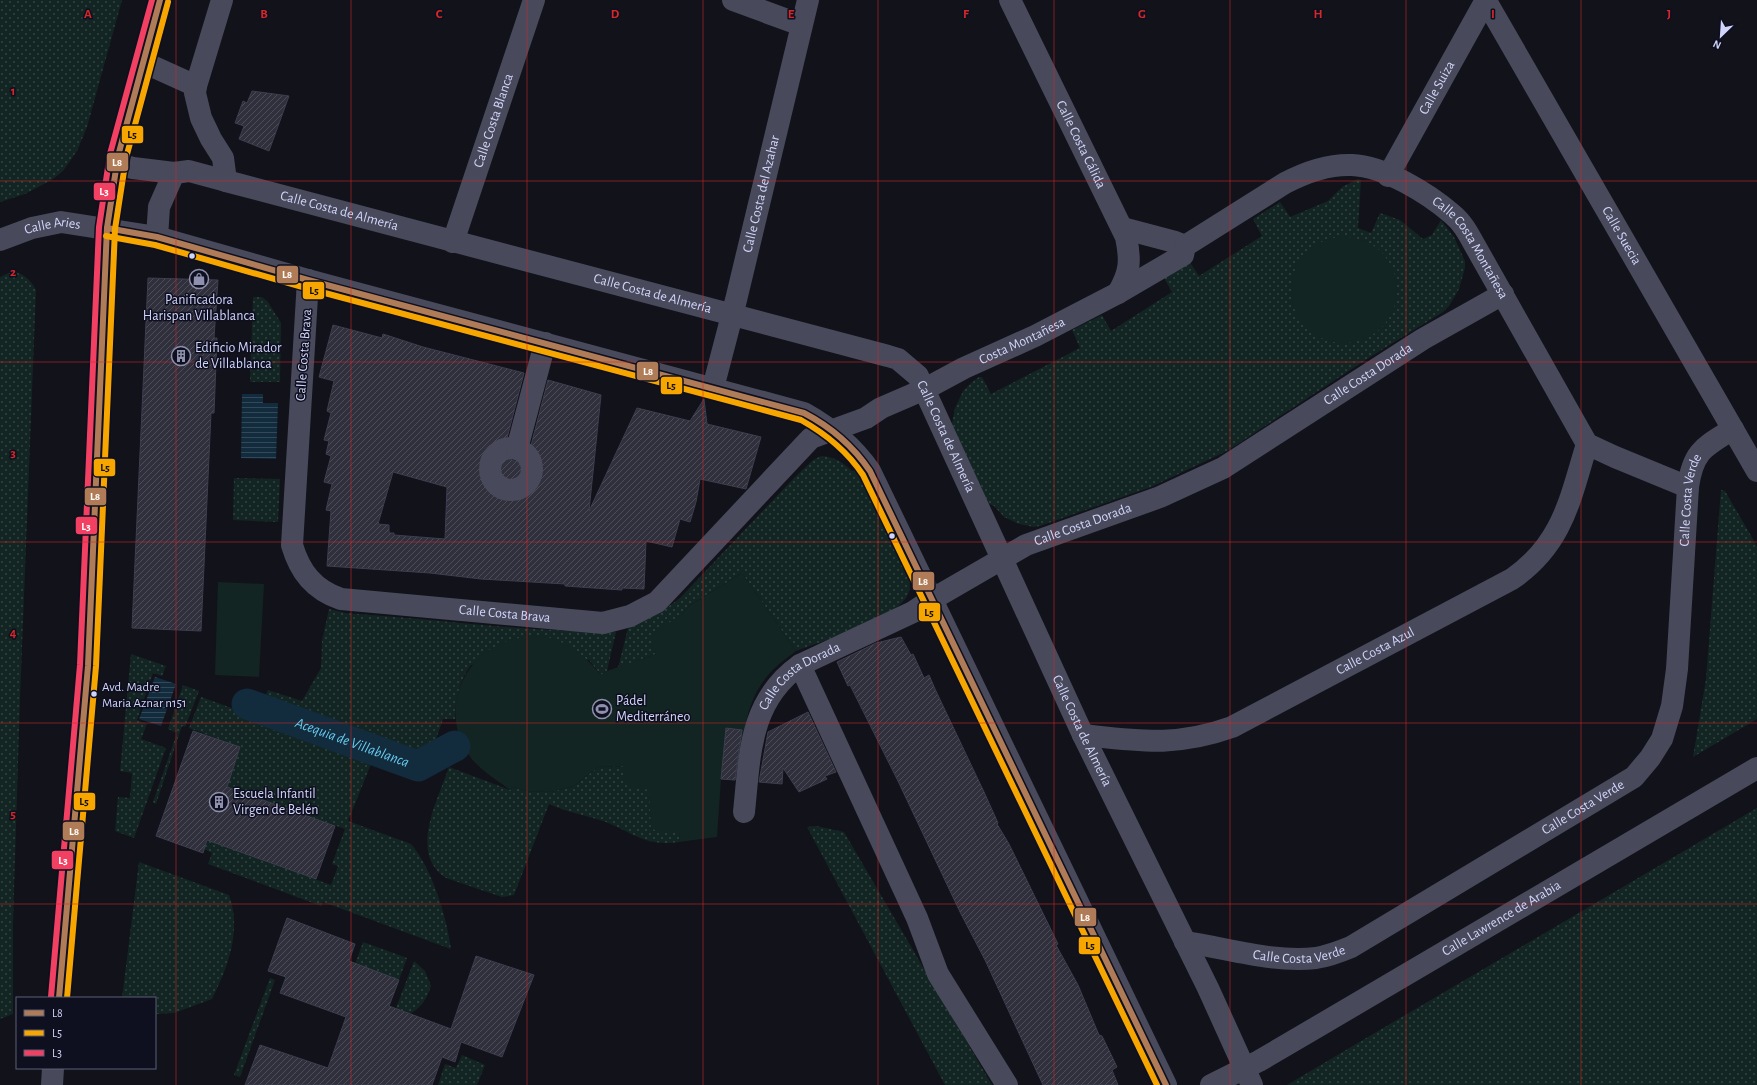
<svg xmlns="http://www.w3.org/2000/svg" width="1757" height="1085" font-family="'Alegreya Sans',sans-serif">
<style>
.green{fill:url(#green-dots)}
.pitch{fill:#122522}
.water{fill:url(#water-rules)}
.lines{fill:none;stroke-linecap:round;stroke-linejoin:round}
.canal{stroke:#122b3d;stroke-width:31}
.building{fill:url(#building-hatch);stroke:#3d3e4e;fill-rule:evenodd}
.pedestrian{stroke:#484a5b;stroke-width:22}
.minor{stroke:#484a5b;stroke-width:22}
.tertiary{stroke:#484a5b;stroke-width:22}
.bus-1-casing{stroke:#0e0f1f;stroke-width:9}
.bus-2-casing{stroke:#0e0f1f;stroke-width:9}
.bus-3-casing{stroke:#0e0f1f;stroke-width:9}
.bus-1{stroke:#b07c57;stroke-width:6}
.bus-2{stroke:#f7a600;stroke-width:6}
.bus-3{stroke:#f24062;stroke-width:6}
.grid{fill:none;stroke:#d62828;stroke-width:1;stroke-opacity:0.55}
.bus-dot{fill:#d1d4fb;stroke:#0e0f1f;stroke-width:1.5}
.labels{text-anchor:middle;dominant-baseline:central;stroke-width:3;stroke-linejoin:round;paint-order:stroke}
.bus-label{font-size:13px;fill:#d1d4fb;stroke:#0e0f1f;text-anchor:start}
.street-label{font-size:14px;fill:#d1d4fb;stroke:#0e0f1f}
.poi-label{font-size:14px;fill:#d1d4fb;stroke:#0e0f1f;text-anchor:start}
.water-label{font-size:15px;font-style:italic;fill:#68ccf1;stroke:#0e0f1f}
.grid-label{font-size:13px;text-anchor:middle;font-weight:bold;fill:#d62828;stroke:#0e0f1f;stroke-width:3;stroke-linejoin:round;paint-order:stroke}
.line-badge{stroke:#0e0f1f;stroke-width:1.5}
.badge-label{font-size:11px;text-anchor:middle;font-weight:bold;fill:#fff}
.pale-badge-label{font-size:11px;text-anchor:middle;font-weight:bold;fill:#111}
</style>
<defs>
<pattern id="green-dots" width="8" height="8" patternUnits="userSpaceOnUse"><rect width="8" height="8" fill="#122522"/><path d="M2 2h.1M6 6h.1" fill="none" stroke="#334443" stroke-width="1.8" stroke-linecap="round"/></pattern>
<pattern id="water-rules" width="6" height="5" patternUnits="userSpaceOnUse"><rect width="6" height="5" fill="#122b3d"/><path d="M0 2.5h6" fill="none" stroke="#33495a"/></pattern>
<pattern id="building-hatch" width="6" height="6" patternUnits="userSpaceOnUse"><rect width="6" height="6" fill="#30303d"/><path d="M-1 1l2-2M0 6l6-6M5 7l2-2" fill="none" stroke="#4d4d5a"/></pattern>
</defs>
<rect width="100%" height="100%" fill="#12121b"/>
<g class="green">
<polygon points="0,0 122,0 87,127 77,151 63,171 53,179 25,194 0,202"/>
<polygon points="1358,179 1361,180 1358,228 1371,233 1380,213 1400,220 1423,239 1432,235 1441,220 1454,237 1465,261 1465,268 1459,289 1449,306 1443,312 1367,359 1227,451 1151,487 1040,526 1034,527 1019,524 1004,517 994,506 983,501 953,432 952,424 955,408 963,391 972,382 979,377 982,377 991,394 1080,348 1072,330 1102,315 1111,331 1172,292 1163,276 1189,261 1199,276 1262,236 1253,219 1280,202 1290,217 1328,201 1342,187"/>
<path d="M13 271C25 275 30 279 36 290L20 698 13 923V1014L0 1019V277Z"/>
<polygon points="253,297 262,297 268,302 281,323 280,382 250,382"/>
<path d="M821 456C835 457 842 462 852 471L858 470 909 577C910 584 911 591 906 598 891 620 823 641 796 651L742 573 690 605 683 613 656 654 618 668 628 628C647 621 663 611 680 598L794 478 813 460Z"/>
<polygon points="234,478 280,479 278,522 233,520"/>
<polygon points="1721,490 1725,491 1757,546 1757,719 1693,757 1706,679"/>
<path d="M329 609 346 613C436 619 526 632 616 632L607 671 601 675 589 660 471 665C459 682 456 698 455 719H443L432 751 418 757 263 701 268 690 302 701 321 668 322 641Z"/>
<polygon points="131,654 166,666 162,676 153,673 137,720 147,724 141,739 166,748 134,838 115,831 118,797 130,798 132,773 120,771"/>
<polygon points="183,685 199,691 185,727 182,726 156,804 153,802 177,733 168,729"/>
<path d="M201 697 373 759 348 821 411 844C432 868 447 918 451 949L323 902 321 906 208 864 212 853 204 849 208 840 331 885 338 866 332 864 345 829 227 787 240 747 189 728Z"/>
<path d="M625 766 649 790 661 833H680L679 842C644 847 633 832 603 821 585 815 566 812 549 804L514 895 502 897 446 878C408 854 438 800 449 767L510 790 513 787 527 791 551 792 574 786 598 767Z"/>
<polygon points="1757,808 1757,1085 1287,1085 1351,1047"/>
<polygon points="816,826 844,832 992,1085 945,1085 807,827"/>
<path d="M139 862 229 895C242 930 228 967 212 999L174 1013 156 1014 155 998H122Z"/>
<polygon points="363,942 407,958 399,980 355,964"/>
<path d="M414 961 425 971 431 986C427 998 421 1009 409 1014L400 1012 396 1008Z"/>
<polygon points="270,978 275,980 240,1077 234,1075"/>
<polygon points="462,1055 485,1065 477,1085 438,1085 445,1064 456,1068"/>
</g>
<g class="pitch">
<circle cx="1344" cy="290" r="53"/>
<path d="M742 573 796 651C787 658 777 665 770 673 743 703 742 743 739 781L721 779 717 837 679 842 680 833H661L651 828 649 790 625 785V766L598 767 574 786 551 792 527 791 513 787 510 790C496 779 476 768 467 752 439 708 465 651 514 639 525 637 537 635 547 637 570 643 587 658 601 675L607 671 656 654 651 646V635L683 613 690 605Z"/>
<polygon points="218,582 264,584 259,677 215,675"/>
</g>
<g class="water">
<polygon points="242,394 263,394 263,403 278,403 276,459 241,458"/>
<polygon points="155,677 176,684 161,726 139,719"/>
</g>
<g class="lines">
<path class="canal" id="s1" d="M247 704 418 766 455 746"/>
</g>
<g class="building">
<polygon points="252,91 289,96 269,151 239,139 244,126 235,123 243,101 247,103"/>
<polygon points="148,278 218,280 214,338 217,338 214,413 211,413 201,631 132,628"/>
<path d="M333 325 382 338 383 334 423 347 524 373 505 446V452L508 458 514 461H520L526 458 529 453 548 380 601 395 589 511 637 408 690 421 704 399 707 424 761 437 746 489 700 479 696 502 690 522 680 519 672 547 646 541 644 589 622 588V590L565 586V584L481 579 430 573 327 566 331 511 326 510 332 484 324 482 331 456 326 454 329 441 324 440 331 413 327 411 334 381 319 377ZM393 472 447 487 445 539 394 535V533H389V525L378 524Z"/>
<polygon points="901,637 911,655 913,654 924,678 929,675 935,689 984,792 998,823 997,824 1009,844 1058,944 1056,945 1078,985 1099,1035 1102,1036 1117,1067 1112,1070 1118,1085 1043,1085 985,960 960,912 898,781 850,685 848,686 837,662 876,643"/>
<polygon points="808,712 836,772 825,776 827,779 799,792 783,768 782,784 759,782 768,732"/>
<polygon points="726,728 742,730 735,780 721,779"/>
<polygon points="193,731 240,747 227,787 335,826 316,879 207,840 203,853 156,836"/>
<polygon points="287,918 355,944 349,961 399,980 389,1006 451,1029 476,956 534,975 502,1057 461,1042 455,1062 442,1057 432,1085 245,1085 260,1045 328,1068 346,1017 280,993 286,977 268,971"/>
</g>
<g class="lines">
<g class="pedestrian">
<circle cx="511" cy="469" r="21"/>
<polyline points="517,449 545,343"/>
<polyline points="800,665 917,918 938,974 1007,1085"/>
</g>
<g class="minor">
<polyline points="733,0 801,25"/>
<path id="s2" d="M1010 0 1126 237C1131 261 1130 272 1118 293"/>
<path id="s3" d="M1486 1 1757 471"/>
<polyline points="196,86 222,0"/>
<path id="s4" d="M1388 176 1486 0"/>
<polyline points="1122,228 1175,242 1185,246"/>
<path id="s5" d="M453 242 534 0"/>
<path id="s6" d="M308 280 292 545C300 572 314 590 341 599L603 623 630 616 657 602 811 438 866 418 881 408 925 389 964 368 1035 336 1118 293 1183 255 1185 246 1285 183C1306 172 1329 164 1352 165 1384 166 1429 194 1452 214 1462 222 1468 233 1474 244L1587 444 1615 457 1688 487"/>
<path id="s7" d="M713 388 736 300 808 0"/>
<path id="s8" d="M1083 735C1140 741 1176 747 1232 727L1512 579C1563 544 1570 499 1587 444"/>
<path id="s9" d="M744 812C750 755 749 701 800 665L913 612 931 600 1026 545 1160 497 1223 468 1423 339 1503 294"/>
<path id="s10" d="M1185 942C1227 948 1273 963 1316 958 1328 956 1339 952 1351 947L1634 777 1650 758 1662 739 1672 706 1677 669 1688 487C1693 451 1704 447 1733 429"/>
</g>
<g class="tertiary">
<path id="s11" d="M143 62 196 86 195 93 201 118 211 139 223 158 226 181 888 356 898 359 918 376 1083 735 1208 988 1252 1085"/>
<polyline points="117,164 133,168 174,173 189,171 226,181"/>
<polyline points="157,237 159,207 174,173"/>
<path id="s12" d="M0 240 32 228 61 222 157 237 308 280 804 413C831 428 852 445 870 471L1166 1085"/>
<polyline points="59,998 88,666 107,228 118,156 160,0"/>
<polyline points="52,1085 53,1068"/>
<path id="s13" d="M1211 1085 1259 1061 1317 1027 1757 768"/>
</g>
<g class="bus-1-casing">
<g id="bus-1">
<path d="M107 228 157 237 308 280 804 413C831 427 853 446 870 471L1166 1085"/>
<polyline points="59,998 88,666 107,228 118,156 160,0"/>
</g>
</g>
<g class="bus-2-casing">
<g id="bus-2">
<path d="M106 236 155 245 306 288 801 420C826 434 847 451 863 475L1157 1085"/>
<polyline points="67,998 96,666 115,229 126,158 168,2"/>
</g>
</g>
<g class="bus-3-casing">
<polyline id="bus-3" points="51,997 80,665 99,227 110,154 152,0"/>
</g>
<use href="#bus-1" class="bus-1"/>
<use href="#bus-2" class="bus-2"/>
<use href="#bus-3" class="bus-3"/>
</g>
<path class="grid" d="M176 0V1085M351 0V1085M527 0V1085M703 0V1085M878 0V1085M1054 0V1085M1230 0V1085M1406 0V1085M1581 0V1085M0 181H1757M0 362H1757M0 542H1757M0 723H1757M0 904H1757"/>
<defs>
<g id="shop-ring" transform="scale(1)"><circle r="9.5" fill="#0e0f1f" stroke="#8e90ad" stroke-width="1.5"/><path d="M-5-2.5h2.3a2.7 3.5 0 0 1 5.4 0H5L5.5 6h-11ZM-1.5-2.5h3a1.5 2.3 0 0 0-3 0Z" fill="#8e90ad"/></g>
<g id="building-ring" transform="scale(1)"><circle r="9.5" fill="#0e0f1f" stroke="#8e90ad" stroke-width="1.5"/><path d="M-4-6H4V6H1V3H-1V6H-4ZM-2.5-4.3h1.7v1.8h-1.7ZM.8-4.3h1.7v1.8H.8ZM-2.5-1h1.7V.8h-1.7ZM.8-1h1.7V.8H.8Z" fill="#8e90ad"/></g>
<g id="stadium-ring" transform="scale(1)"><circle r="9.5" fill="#0e0f1f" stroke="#8e90ad" stroke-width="1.5"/><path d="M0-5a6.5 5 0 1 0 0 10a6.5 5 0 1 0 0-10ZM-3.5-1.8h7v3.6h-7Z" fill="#8e90ad"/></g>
</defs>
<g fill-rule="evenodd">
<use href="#shop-ring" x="199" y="279"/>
<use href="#building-ring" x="181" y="356"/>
<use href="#stadium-ring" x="602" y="709"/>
<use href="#building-ring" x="219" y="802"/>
</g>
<g class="bus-dot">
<circle cx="192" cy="256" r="3.5"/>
<circle cx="892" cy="536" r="3.5"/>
<circle cx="94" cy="694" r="3.5"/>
</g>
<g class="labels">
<g class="bus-label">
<text x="102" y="687">Avd. Madre<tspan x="102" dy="16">Maria Aznar n151</tspan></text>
</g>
<g class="street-label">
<text stroke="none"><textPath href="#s4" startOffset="101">Calle Suiza</textPath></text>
<text stroke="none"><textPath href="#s5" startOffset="128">Calle Costa Blanca</textPath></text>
<text stroke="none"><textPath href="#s2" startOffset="161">Calle Costa Cálida</textPath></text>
<text stroke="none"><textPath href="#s7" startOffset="200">Calle Costa del Azahar</textPath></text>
<text stroke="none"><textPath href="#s11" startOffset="277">Calle Costa de Almería</textPath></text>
<text stroke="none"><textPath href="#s12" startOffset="55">Calle Aries</textPath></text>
<text stroke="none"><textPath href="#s3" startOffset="271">Calle Suecia</textPath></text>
<text stroke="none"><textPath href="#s6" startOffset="1652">Calle Costa Montañesa</textPath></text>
<text stroke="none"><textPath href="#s11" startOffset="601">Calle Costa de Almería</textPath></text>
<text stroke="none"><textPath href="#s6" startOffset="1121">Costa Montañesa</textPath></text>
<text transform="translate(304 355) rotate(-86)">Calle Costa Brava</text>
<text stroke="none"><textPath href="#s9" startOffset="804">Calle Costa Dorada</textPath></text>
<text stroke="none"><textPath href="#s11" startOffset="948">Calle Costa de Almería</textPath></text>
<text stroke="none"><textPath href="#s10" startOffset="788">Calle Costa Verde</textPath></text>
<text stroke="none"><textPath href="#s9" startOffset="480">Calle Costa Dorada</textPath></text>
<text stroke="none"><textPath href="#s6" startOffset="506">Calle Costa Brava</textPath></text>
<text stroke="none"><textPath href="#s8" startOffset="313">Calle Costa Azul</textPath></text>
<text stroke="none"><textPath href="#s9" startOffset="156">Calle Costa Dorada</textPath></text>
<text stroke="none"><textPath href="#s11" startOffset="1272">Calle Costa de Almería</textPath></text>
<text stroke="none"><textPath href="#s10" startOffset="440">Calle Costa Verde</textPath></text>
<text stroke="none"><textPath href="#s13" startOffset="335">Calle Lawrence de Arabia</textPath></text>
<text stroke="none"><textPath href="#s10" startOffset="116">Calle Costa Verde</textPath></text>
</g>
<g class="poi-label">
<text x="199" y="300" text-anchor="middle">Panificadora<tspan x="199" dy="16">Harispan Villablanca</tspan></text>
<text x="195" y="348">Edificio Mirador<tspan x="195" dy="16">de Villablanca</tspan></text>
<text x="616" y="701">Pádel<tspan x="616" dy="16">Mediterráneo</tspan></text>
<text x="233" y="794">Escuela Infantil<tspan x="233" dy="16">Virgen de Belén</tspan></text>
</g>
<g class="water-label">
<text stroke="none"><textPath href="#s1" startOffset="112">Acequia de Villablanca</textPath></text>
</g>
</g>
<g class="grid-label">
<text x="88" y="18">A</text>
<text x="264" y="18">B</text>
<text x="439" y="18">C</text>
<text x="615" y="18">D</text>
<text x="791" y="18">E</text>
<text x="966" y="18">F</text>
<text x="1142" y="18">G</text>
<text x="1318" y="18">H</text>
<text x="1493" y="18">I</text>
<text x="1669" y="18">J</text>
<text x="13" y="95">1</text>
<text x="13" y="276">2</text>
<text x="13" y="457">3</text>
<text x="13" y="637">4</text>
<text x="13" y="818">5</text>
</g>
<g class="line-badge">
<rect x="121" y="125" width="23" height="19" rx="4" fill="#f7a600"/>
<rect x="106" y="152" width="23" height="20" rx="4" fill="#b07c57"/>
<rect x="93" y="182" width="23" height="19" rx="4" fill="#f24062"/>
<rect x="276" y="265" width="23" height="19" rx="4" fill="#b07c57"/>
<rect x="302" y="281" width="23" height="19" rx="4" fill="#f7a600"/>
<rect x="636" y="361" width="23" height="20" rx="4" fill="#b07c57"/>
<rect x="660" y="376" width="23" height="19" rx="4" fill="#f7a600"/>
<rect x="93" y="458" width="23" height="19" rx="4" fill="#f7a600"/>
<rect x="84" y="487" width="23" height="19" rx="4" fill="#b07c57"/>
<rect x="75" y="516" width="23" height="19" rx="4" fill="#f24062"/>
<rect x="912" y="571" width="23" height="20" rx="4" fill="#b07c57"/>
<rect x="918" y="602" width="23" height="20" rx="4" fill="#f7a600"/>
<rect x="73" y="792" width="23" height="19" rx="4" fill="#f7a600"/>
<rect x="62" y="821" width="23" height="20" rx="4" fill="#b07c57"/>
<rect x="51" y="850" width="23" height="20" rx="4" fill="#f24062"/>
<rect x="1074" y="907" width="23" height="20" rx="4" fill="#b07c57"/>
<rect x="1078" y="936" width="23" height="19" rx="4" fill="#f7a600"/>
</g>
<g class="badge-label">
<text x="117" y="166">L8</text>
<text x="104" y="195">L3</text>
<text x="287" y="278">L8</text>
<text x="648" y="375">L8</text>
<text x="95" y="500">L8</text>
<text x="86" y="530">L3</text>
<text x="923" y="585">L8</text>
<text x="74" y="835">L8</text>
<text x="63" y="864">L3</text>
<text x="1085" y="921">L8</text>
</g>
<g class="pale-badge-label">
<text x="132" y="138">L5</text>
<text x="314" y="294">L5</text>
<text x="671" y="389">L5</text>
<text x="105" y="471">L5</text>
<text x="929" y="616">L5</text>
<text x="84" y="805">L5</text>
<text x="1090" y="949">L5</text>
</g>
<rect x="16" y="997" width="140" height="72" fill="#0e0f1f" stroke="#5c5e77"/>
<rect x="24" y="1010" width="20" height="6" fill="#b07c57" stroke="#5c5e77"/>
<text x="52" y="1017" font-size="12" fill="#d1d4fb">L8</text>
<rect x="24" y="1030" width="20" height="6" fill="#f7a600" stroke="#5c5e77"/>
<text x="52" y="1037" font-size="12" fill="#d1d4fb">L5</text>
<rect x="24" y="1050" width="20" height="6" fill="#f24062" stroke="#5c5e77"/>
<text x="52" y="1057" font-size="12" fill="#d1d4fb">L3</text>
<g transform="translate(1721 36) rotate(205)" stroke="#0e0f1f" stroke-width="3" paint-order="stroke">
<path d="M0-3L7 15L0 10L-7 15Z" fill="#d1d4fb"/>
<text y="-6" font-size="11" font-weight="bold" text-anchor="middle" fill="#d1d4fb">N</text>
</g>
</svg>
